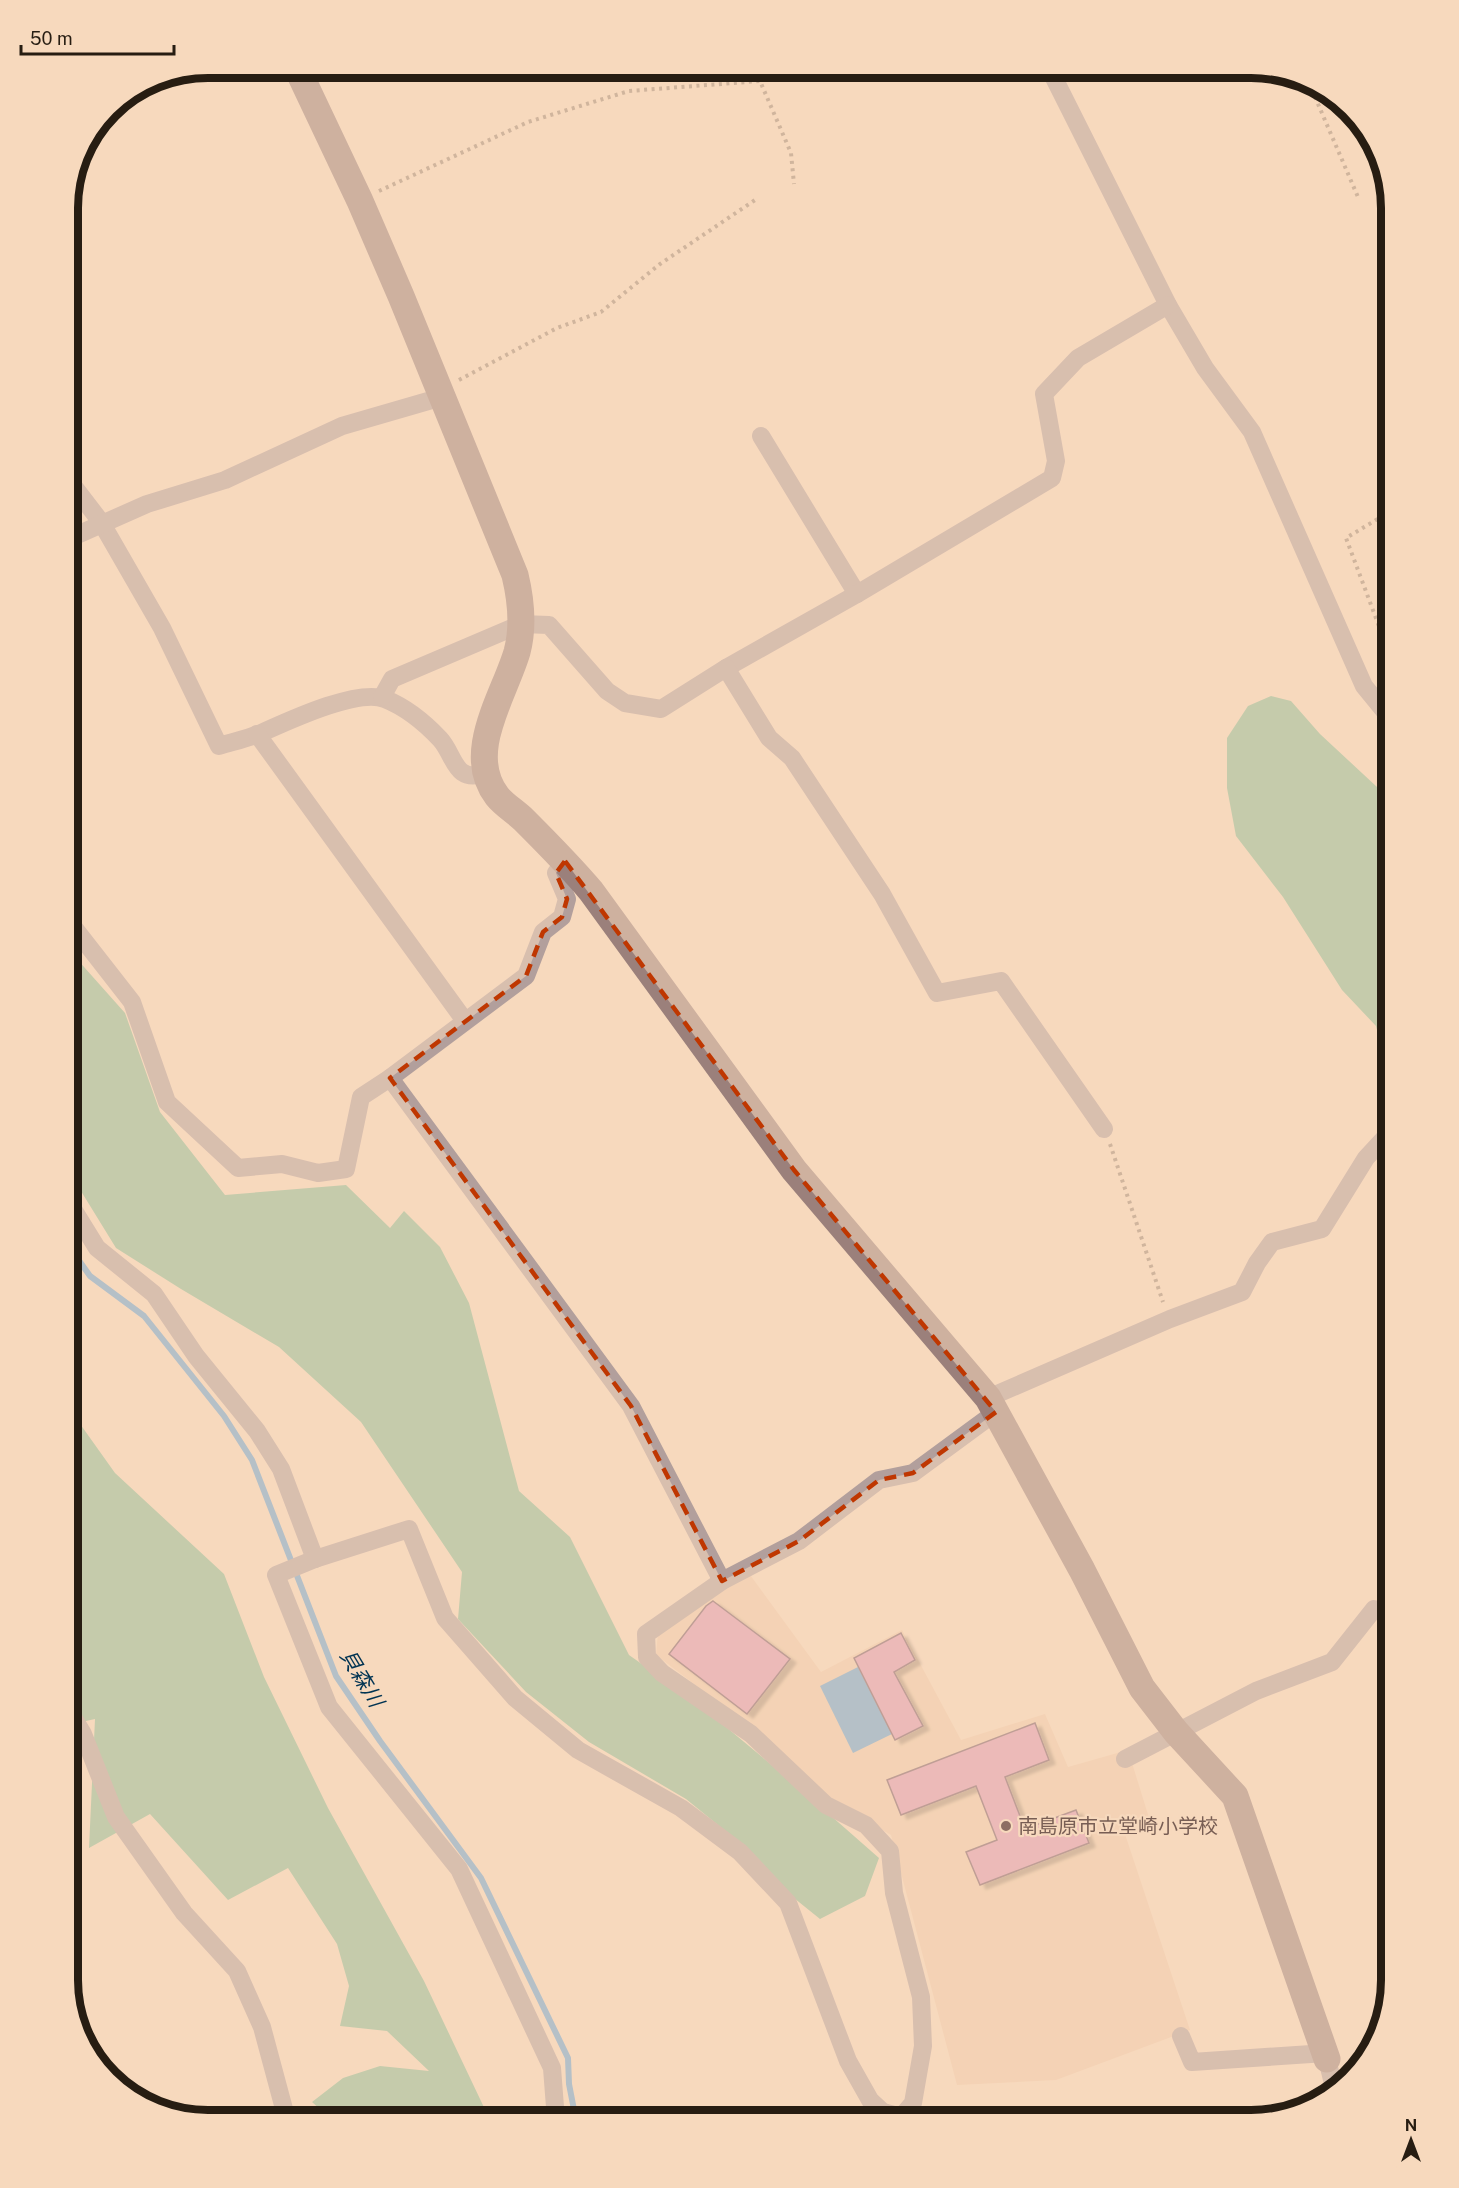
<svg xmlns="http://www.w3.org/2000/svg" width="1459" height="2188" font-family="'Public Sans','Noto Sans JP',sans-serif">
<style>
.built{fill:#efcbaa}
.green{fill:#87bb96}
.water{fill:#65a2d2}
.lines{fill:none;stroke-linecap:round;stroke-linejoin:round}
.stream{stroke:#65a2d2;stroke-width:6}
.building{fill:#dd94b1;stroke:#7b5865;stroke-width:1.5;filter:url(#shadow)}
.path{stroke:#9f8975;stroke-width:4;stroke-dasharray:3 4.5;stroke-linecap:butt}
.street{stroke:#b29f9c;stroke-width:18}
.secondary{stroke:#9b807b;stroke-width:27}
.marked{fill:none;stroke:#bf3701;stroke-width:4.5;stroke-dasharray:12 8;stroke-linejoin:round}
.education-dot{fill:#8d6e63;stroke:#f7d9bd;stroke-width:2}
.labels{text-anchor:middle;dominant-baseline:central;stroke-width:4.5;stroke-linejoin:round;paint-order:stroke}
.education-label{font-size:20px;fill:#785e54;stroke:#f7d9bd;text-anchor:start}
.water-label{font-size:21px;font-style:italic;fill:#003352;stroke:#f7d9bd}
.rim{fill:none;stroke:#271d12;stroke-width:8}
</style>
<defs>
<filter id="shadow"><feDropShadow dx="6" dy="4" stdDeviation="1.5" flood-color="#0004"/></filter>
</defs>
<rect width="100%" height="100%" fill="#f7d9bd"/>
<polygon class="built" points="748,1572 821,1672 902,1630 961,1740 1045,1714 1068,1767 1128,1750 1150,1821 1124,1831 1190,2030 1056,2080 957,2085 891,1835 829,1799 744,1722 656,1655 658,1633"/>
<g class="green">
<polygon points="1271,696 1291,701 1320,734 1391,800 1391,1110 1386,1066 1376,1026 1342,990 1283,897 1236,836 1227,788 1227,738 1248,706"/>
<polygon points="68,949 125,1013 160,1112 225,1195 346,1185 390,1228 404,1211 440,1247 469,1303 519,1491 570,1537 629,1655 696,1702 797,1786 879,1858 865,1896 820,1919 789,1894 745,1847 686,1799 589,1742 526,1692 458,1619 462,1572 361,1422 279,1347 181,1289 116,1248 68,1170"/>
<polygon points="68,1407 115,1473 224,1574 264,1677 328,1808 424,1981 490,2120 332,2120 312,2102 343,2078 380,2066 429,2071 387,2031 340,2026 349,1986 337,1944 288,1868 228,1900 150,1814 89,1848 95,1719 68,1725"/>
</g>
<polygon class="water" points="858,1667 892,1734 853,1753 820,1686"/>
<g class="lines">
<polyline class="stream" points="68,1245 90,1276 144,1316 224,1416 252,1460 336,1676 380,1741 481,1878 568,2058 569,2084 576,2120"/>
</g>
<g class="building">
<polygon points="713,1601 790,1659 747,1714 669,1654 706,1606"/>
<polygon points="901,1633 915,1660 894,1672 923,1726 895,1740 854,1658"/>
<polygon points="1035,1723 1049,1760 1005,1777 1025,1829 1076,1810 1089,1843 980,1885 966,1852 997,1840 976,1786 901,1815 887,1780"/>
</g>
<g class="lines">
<g class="path">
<polyline points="1309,83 1358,197"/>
<polyline points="379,191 528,122 629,91 760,81 791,153 794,184"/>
<polyline points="459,380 557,328 601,312 660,264 758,198"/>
<polyline points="1391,653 1386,645 1346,538 1391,511"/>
<polyline points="1110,1144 1163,1302"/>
<polyline points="78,2019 88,2039 91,2055"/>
</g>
<g class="street">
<polyline points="1049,68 1168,305 1205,368 1252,432 1364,686 1391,719"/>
<polyline points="761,436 857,594"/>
<path d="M68 479 101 522 162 628 219 746C232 742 246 739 259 734 286 722 357 688 385 699 405 707 425 723 440 739 455 755 454 784 485 773"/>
<polyline points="68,539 147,504 225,480 342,426 442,397"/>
<polyline points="726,668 857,594 1052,478 1056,461 1044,394 1078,358 1168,305"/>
<polyline points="382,697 392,679 521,624 549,625 607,691 625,703 661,709 726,668 769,738 792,758 882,894 937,993 1001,981 1104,1129"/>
<polyline points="257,734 465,1021"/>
<polyline points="565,861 556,873 567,899 562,917 543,932 526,976 390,1078 631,1406 722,1581"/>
<polyline points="68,920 132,1002 167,1102 238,1168 282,1164 318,1173 346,1169 361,1097 390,1078"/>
<polyline points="68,1201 97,1248 154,1294 196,1356 257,1431 281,1469 315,1559"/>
<polyline points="988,1398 1170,1319 1242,1292 1257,1263 1272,1242 1322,1229 1366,1158 1391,1131"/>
<polyline points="68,1709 83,1734 116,1817 184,1913 237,1971 262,2027 287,2120"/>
<polyline points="1125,1759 1256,1691 1332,1662 1374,1609 1391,1615"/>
<polyline points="1181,2036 1192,2062 1326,2053"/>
<polyline points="1327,2059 1334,2088"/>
<polyline points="180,2114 188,2115 201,2120"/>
<polyline points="556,2120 552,2068 459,1869 329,1707 276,1575 315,1559 409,1529 445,1618 515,1698 578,1750 681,1808 740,1852 788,1903 848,2061 870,2100 883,2112 901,2117"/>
<polyline points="900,2120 901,2117 913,2103 923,2046 921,1997 894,1893 890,1851 866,1825 826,1805 751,1734 662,1673 647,1657 646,1634 722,1581 799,1541 879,1480 913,1473 996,1412"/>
</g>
<path class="secondary" d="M297 68 360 201 401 296 515 575C521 600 524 626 517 652 504 696 464 753 497 796 504 805 516 812 524 820 547 843 570 866 591 891L794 1170 988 1398 1082 1570 1142 1688 1176 1732 1235 1796 1327 2059"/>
</g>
<path d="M0 0H1459V2188H0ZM565 861 794 1170 996 1412 913 1473 879 1480 799 1541 722 1581 631 1406 390 1078 526 976 543 932 562 917 567 899 556 873Z" fill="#f7d9bd" fill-opacity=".55" fill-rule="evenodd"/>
<path class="marked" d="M565 861 794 1170 996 1412 913 1473 879 1480 799 1541 722 1581 631 1406 390 1078 526 976 543 932 562 917 567 899 556 873Z"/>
<circle class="education-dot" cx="1006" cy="1826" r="6"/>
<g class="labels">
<g class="education-label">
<text x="1018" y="1826">南島原市立堂崎小学校</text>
</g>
<g class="water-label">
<text transform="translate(362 1678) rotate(59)">貝森川</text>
</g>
</g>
<path d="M0 0H1459V2188H0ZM208 78H1251A130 130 0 0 1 1381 208V1980A130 130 0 0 1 1251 2110H208A130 130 0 0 1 78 1980V208A130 130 0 0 1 208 78Z" fill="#f7d9bd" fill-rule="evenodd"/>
<path class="rim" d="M208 78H1251A130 130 0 0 1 1381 208V1980A130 130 0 0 1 1251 2110H208A130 130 0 0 1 78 1980V208A130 130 0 0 1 208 78Z"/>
<g transform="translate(1411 2140)" stroke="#f7d9bd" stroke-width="4.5" paint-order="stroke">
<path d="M0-4.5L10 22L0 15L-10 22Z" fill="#271d12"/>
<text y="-9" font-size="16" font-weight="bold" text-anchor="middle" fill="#271d12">N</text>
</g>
<path d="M21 45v9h153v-9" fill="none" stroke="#271d12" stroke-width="3"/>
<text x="30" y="45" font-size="18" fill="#271d12" stroke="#f7d9bd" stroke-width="4.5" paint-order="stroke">50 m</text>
</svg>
